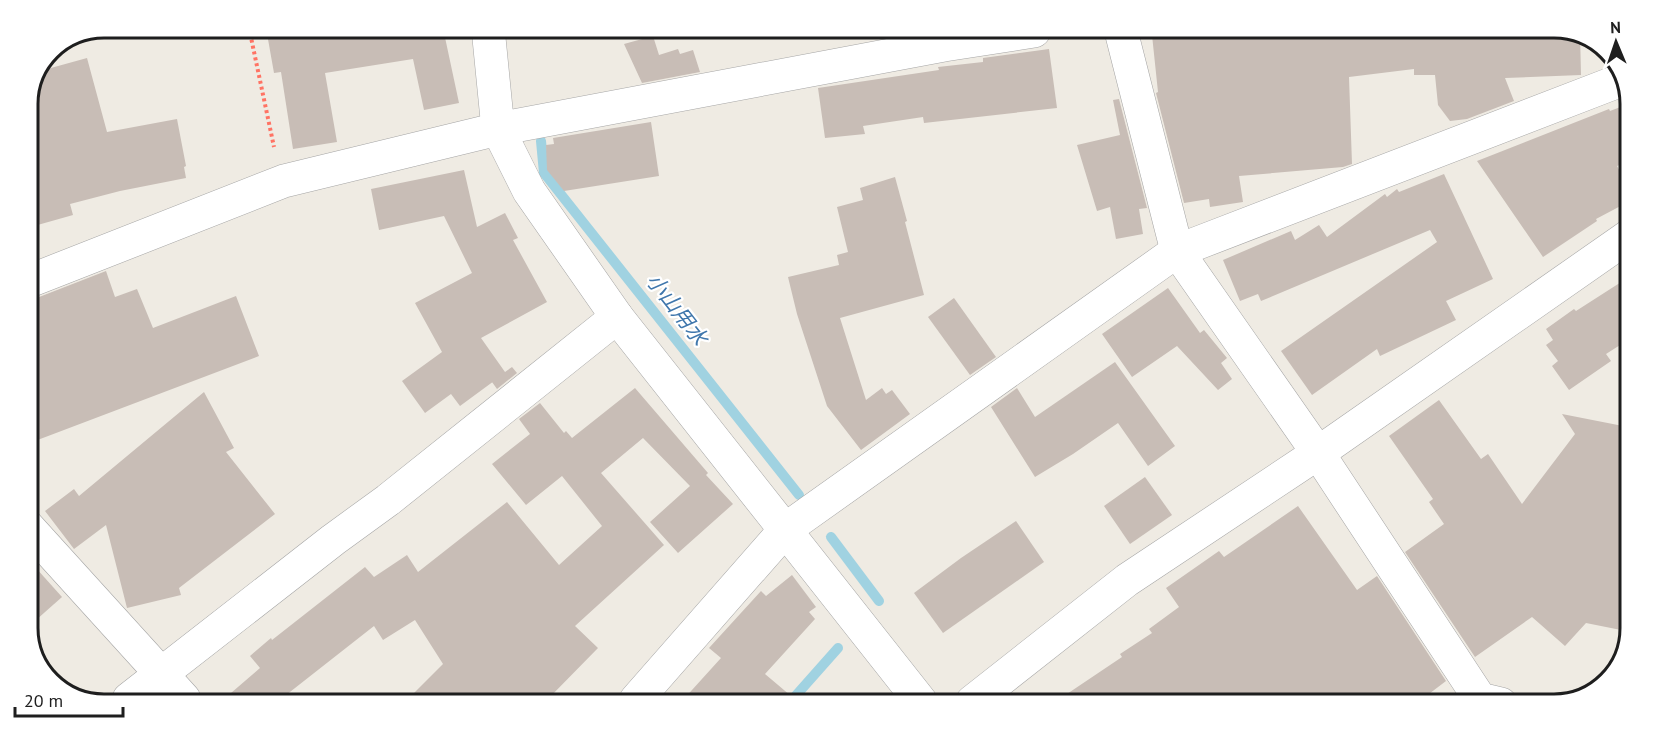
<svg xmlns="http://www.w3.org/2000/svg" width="1658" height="731" font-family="'PT Sans','Noto Sans JP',sans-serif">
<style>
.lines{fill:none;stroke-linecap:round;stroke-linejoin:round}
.stream{stroke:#a0d2e1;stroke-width:10}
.building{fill:#c8bdb6}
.street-casing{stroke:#a5a5a5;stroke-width:34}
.path{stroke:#ff7364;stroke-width:4;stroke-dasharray:3 3;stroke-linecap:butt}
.street{stroke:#fff;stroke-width:33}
.labels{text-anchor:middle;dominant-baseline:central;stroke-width:4.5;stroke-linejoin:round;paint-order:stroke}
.water-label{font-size:21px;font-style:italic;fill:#4077ac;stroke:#fff}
.rim{fill:none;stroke:#1e1e1e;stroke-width:3}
</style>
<rect width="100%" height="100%" fill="#efebe3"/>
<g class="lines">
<g class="stream">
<polyline points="541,141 544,173 799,495"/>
<polyline points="831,537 879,601"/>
<polyline points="791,701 838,648"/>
</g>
</g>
<g class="building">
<polygon points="266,28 443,28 459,103 424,110 413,59 325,73 337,142 293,149 281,72 274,73"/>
<polygon points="1175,31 1239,31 1239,35 1313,32 1314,36 1342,32 1580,33 1581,75 1505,78 1514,101 1467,119 1450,121 1438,105 1435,75 1414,75 1414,69 1349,77 1352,164 1343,167 1239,176 1243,202 1210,207 1209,199 1184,203 1156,93 1158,92 1152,35"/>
<polygon points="653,36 659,55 678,49 680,54 693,50 700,72 642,83 624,44"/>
<polygon points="1049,49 1057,108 924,123 923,117 863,126 865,134 825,138 818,88 939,70 938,67 983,62 983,58"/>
<polygon points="87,58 107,132 177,119 186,166 184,167 186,178 120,191 70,204 73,215 27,228 27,98 40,71"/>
<polygon points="1119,99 1147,208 1139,209 1143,234 1116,239 1110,207 1097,211 1077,145 1120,135 1113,100"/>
<polygon points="1631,103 1630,161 1617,166 1630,190 1630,201 1596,219 1597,221 1543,257 1477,161 1609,109 1610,111"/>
<polygon points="651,122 659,176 564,191 547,170 546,145 554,144 553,138"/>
<polygon points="464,170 477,227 505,213 518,238 513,240 547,302 481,338 505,372 512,367 517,373 497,389 492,382 494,381 460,406 451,394 425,413 402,381 442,352 415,303 472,273 444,216 379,230 371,189"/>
<polygon points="1444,174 1493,279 1446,301 1456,320 1380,356 1377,349 1312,395 1281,351 1437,242 1430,230 1261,301 1258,294 1240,301 1223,260 1291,231 1295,240 1319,225 1327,237 1385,194 1387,197 1397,189 1399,192"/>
<polygon points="895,177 907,221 905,222 924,295 840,318 866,400 882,388 886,394 892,390 910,414 861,450 827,406 797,314 788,277 839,265 837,255 848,252 837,207 863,200 860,188"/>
<polygon points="106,271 115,297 137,289 153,328 236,296 259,356 27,444 27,300 34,299"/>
<polygon points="1629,277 1628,340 1606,354 1611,361 1569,390 1552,366 1558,361 1546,345 1553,340 1546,329 1574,309 1576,311"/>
<polygon points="1168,288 1200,333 1204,330 1227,358 1221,363 1232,379 1218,390 1177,346 1132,377 1102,334"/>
<polygon points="954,298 996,357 970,375 928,317"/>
<polygon points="1115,362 1175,446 1148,466 1118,423 1073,454 1035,477 991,407 1017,388 1035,417"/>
<polygon points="635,388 708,473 706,475 733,504 678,553 650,522 690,486 643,438 601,473 664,545 575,626 598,648 547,700 407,700 443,664 415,620 383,640 374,626 281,699 224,699 260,668 250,656 271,638 272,640 365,567 374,577 407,555 418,572 507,502 559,565 602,526 562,476 526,505 492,464 530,434 519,419 540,403 564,433 566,431 572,438"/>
<polygon points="204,392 234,448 226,452 275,514 179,588 181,595 127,608 106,525 74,549 45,511 74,489 79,496"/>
<polygon points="1439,400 1481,459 1488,454 1522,504 1575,434 1562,414 1628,427 1626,631 1586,623 1565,646 1532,617 1475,657 1405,552 1444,524 1429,502 1433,499 1389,436"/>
<polygon points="1145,477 1172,515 1130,544 1104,506"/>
<polygon points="1298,506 1357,590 1377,576 1446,681 1417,703 1055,702 1122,657 1120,654 1152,633 1149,629 1179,607 1166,588 1219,551 1224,557"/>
<polygon points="1016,521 1044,562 943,633 914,593 961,558"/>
<polygon points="27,558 62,597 27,628"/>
<polygon points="792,575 816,607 809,612 815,619 765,674 797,701 682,701 721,658 709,648 761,591 766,596"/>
</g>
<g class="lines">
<g class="street-casing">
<g id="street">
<polyline points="488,28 498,129 944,45 1034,31"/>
<polyline points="1121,31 1177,251 1318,453 1480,699 1501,704"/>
<polyline points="27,282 284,181 498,129 529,191 617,317 921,702"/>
<polyline points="27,526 184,699"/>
<polyline points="129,699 333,540 388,500 617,317"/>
<polyline points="636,700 786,529 1177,251 1624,79"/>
<polyline points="972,702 1127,580 1318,453 1629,236"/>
</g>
</g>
<polyline class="path" points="249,28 274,147"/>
<use href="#street" class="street"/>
</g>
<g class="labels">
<g class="water-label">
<text transform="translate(677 309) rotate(52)">小山用水</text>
</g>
</g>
<path d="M0 0H1658V731H0ZM104 38H1554A66 66 0 0 1 1620 104V628A66 66 0 0 1 1554 694H104A66 66 0 0 1 38 628V104A66 66 0 0 1 104 38Z" fill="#fff" fill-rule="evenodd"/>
<path class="rim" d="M104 38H1554A66 66 0 0 1 1620 104V628A66 66 0 0 1 1554 694H104A66 66 0 0 1 38 628V104A66 66 0 0 1 104 38Z"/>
<g transform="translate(1616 42) rotate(358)" stroke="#ffffff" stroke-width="4.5" paint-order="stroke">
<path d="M0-4.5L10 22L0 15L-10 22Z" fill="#1e1e1e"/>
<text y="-9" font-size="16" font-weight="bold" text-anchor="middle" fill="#1e1e1e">N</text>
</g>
<path d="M15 707v9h108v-9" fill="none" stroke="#1e1e1e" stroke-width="3"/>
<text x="24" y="707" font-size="18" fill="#1e1e1e" stroke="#ffffff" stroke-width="4.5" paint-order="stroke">20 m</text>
</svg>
